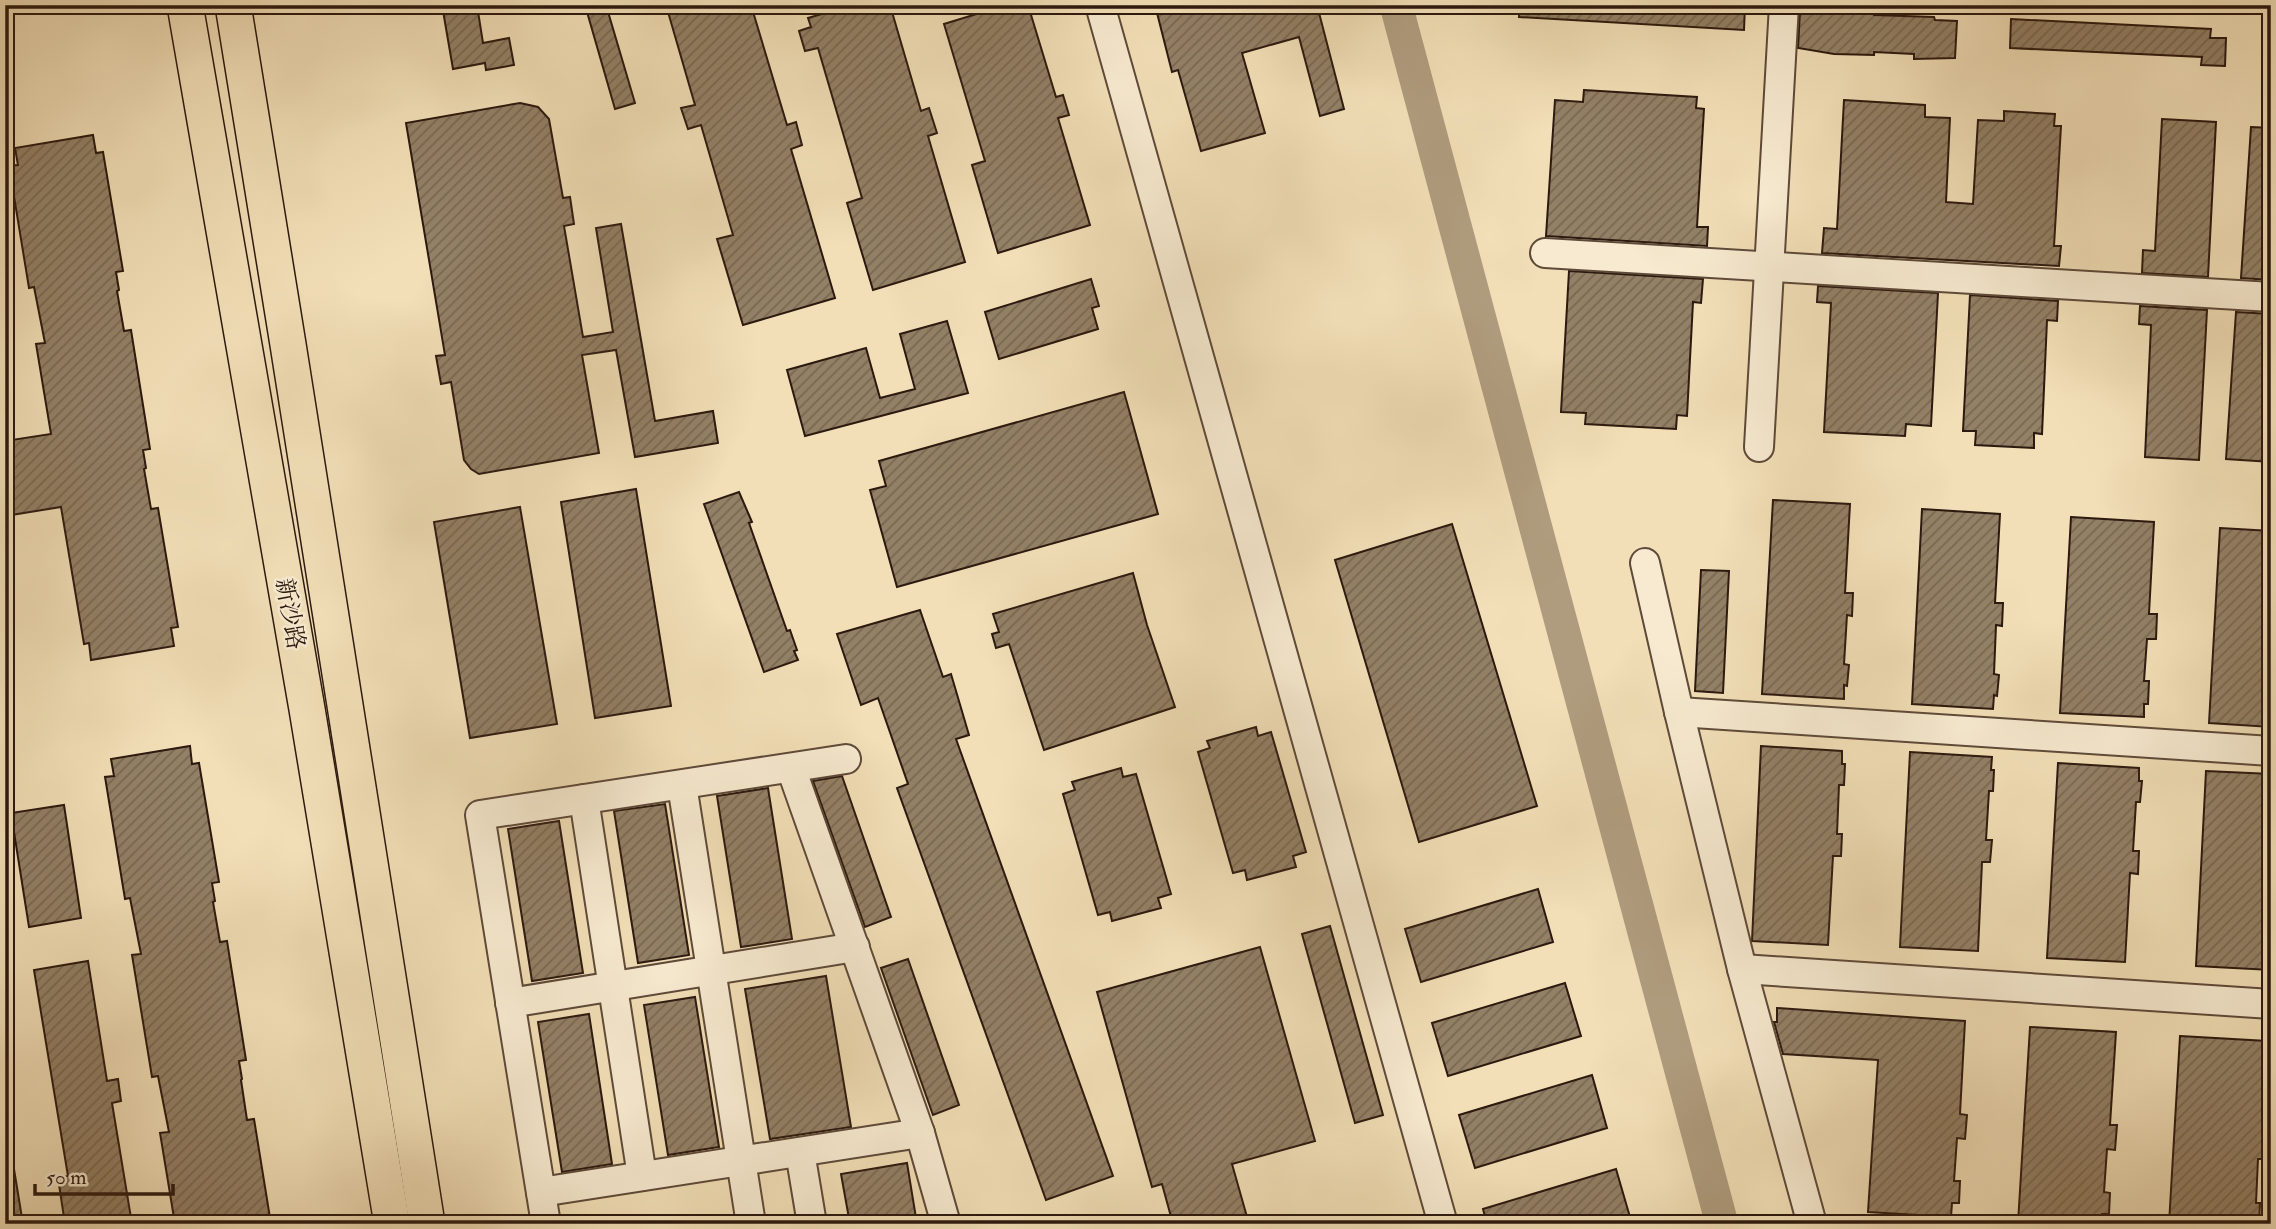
<svg xmlns="http://www.w3.org/2000/svg" width="2276" height="1229" font-family="'IM FELL Double Pica','Noto Serif SC',serif">
<style>
.lines{fill:none;stroke-linecap:round;stroke-linejoin:round}
.river{stroke:#af9c7e;stroke-width:33}
.building{fill:url(#building-hatch);stroke:#2c190f;stroke-width:2}
.minor-casing{stroke:#5e4a39;stroke-width:32}
.major-casing{stroke:#2c190f;stroke-width:38}
.minor{stroke:#f7ead0;stroke-width:28}
.major{stroke:#f2dfb7;stroke-width:35}
.labels{text-anchor:middle;dominant-baseline:central;stroke-width:5;stroke-linejoin:round;paint-order:stroke}
.street-label{font-size:24px;fill:#2c190f;stroke:#f7ead0}
</style>
<defs>
<pattern id="building-hatch" width="6" height="6" patternUnits="userSpaceOnUse" patternTransform="scale(1.75)"><rect width="6" height="6" fill="#938066"/><path d="M-1 1l2-2M0 6l6-6M5 7l2-2" fill="none" stroke="#786852"/></pattern>
</defs>
<rect width="100%" height="100%" fill="#f2dfb7"/>
<filter id="stains"><feTurbulence type="fractalNoise" baseFrequency=".00286" numOctaves="4"/><feColorMatrix values="0 0 0 0 .2 0 0 0 0 .09 0 0 0 0 .02 0 0 0 .5 -.17"/></filter>
<radialGradient id="worn" r=".72"><stop offset=".6" stop-color="#630" stop-opacity="0"/><stop offset="1" stop-color="#630" stop-opacity=".3"/></radialGradient>
<g class="lines">
<polyline class="river" points="1396,5 1722,1224"/>
</g>
<g class="building">
<polygon points="442,5 477,5 483,43 509,38 514,65 486,70 485,63 453,69"/>
<polygon points="585,5 606,5 635,103 615,109"/>
<polygon points="691,5 751,5 787,125 796,122 802,145 791,149 835,298 743,325 717,239 733,235 701,125 688,129 681,108 695,105 668,12"/>
<polygon points="853,5 890,5 921,111 929,108 937,133 928,136 965,262 873,290 847,203 862,198 818,48 805,51 799,31 811,27 808,18"/>
<polygon points="1006,5 1028,5 1056,97 1063,95 1069,115 1058,118 1090,225 998,253 972,165 985,161 944,24"/>
<polygon points="1155,5 1317,5 1344,109 1320,116 1299,37 1242,53 1265,133 1201,151 1178,70 1172,72"/>
<polygon points="1520,5 1745,5 1744,30 1519,17"/>
<polygon points="1816,9 1873,12 1874,15 1934,17 1935,20 1957,21 1955,58 1914,59 1914,54 1874,52 1874,55 1834,54 1798,48 1800,11 1816,12"/>
<polygon points="2011,19 2211,29 2210,38 2226,38 2225,66 2201,65 2202,57 2010,48"/>
<polygon points="1584,90 1697,97 1696,108 1704,109 1697,227 1708,227 1707,246 1546,236 1555,100 1583,102"/>
<polygon points="1844,100 1925,105 1925,117 1950,118 1946,202 1973,204 1978,120 2004,121 2004,111 2055,114 2054,126 2061,126 2054,246 2061,246 2059,266 1822,253 1824,228 1837,229"/>
<polygon points="520,103 538,107 549,119 563,198 570,197 574,224 564,226 583,337 613,332 596,228 621,224 655,421 713,411 718,443 635,457 616,350 582,355 599,453 479,474 471,469 464,460 451,382 441,384 436,356 445,355 406,123"/>
<polygon points="2162,119 2216,122 2208,277 2142,273 2143,250 2155,251"/>
<polygon points="2251,127 2271,128 2271,280 2241,278"/>
<polygon points="93,135 96,153 103,152 123,271 116,272 119,290 117,291 124,331 131,330 150,449 143,450 146,468 144,469 151,509 158,508 178,627 171,628 174,646 91,660 89,643 84,644 61,507 5,516 5,441 51,434 36,344 45,343 34,287 29,288 9,166 18,165 15,148"/>
<polygon points="1569,271 1703,279 1701,303 1693,302 1687,416 1677,415 1676,429 1585,424 1586,413 1561,412"/>
<polygon points="1091,279 1099,306 1092,308 1098,329 999,359 985,312"/>
<polygon points="1818,286 1938,293 1931,426 1906,424 1905,436 1824,432 1831,303 1817,302"/>
<polygon points="1970,295 2058,301 2057,321 2047,320 2042,434 2034,433 2034,448 1975,445 1976,431 1963,431"/>
<polygon points="2140,306 2207,310 2199,460 2145,457 2151,325 2139,324"/>
<polygon points="2236,312 2271,314 2271,462 2226,459"/>
<polygon points="947,321 968,393 805,436 787,370 866,348 880,398 915,389 900,334"/>
<polygon points="1124,392 1158,514 897,587 870,490 886,486 879,461"/>
<polygon points="636,489 671,706 595,718 561,502"/>
<polygon points="739,492 752,522 749,523 787,631 790,630 797,650 794,651 798,660 764,672 704,504"/>
<polygon points="1773,500 1850,504 1845,593 1853,593 1852,616 1847,615 1844,664 1849,665 1847,686 1844,685 1844,699 1762,694"/>
<polygon points="520,507 557,724 470,738 434,522"/>
<polygon points="1922,509 2000,514 1995,603 2003,603 2002,626 1996,625 1994,674 1999,675 1997,696 1994,695 1993,709 1912,704"/>
<polygon points="2071,517 2154,522 2149,614 2157,614 2156,639 2147,639 2144,681 2149,681 2148,704 2144,704 2144,717 2060,713"/>
<polygon points="1452,524 1537,806 1419,842 1335,560"/>
<polygon points="2220,528 2271,531 2271,727 2209,723"/>
<polygon points="1701,570 1729,571 1723,693 1695,691"/>
<polygon points="1133,573 1147,625 1175,707 1044,750 1009,644 996,648 992,634 999,632 993,614"/>
<polygon points="920,610 943,677 951,674 969,735 956,739 1113,1176 1046,1200 897,788 908,784 878,698 861,705 837,634"/>
<polygon points="1256,727 1258,736 1271,732 1306,852 1293,856 1296,867 1247,880 1245,870 1233,873 1198,752 1210,748 1207,741"/>
<polygon points="190,746 192,764 199,763 219,882 212,883 215,901 213,902 220,942 227,941 246,1060 239,1061 242,1079 241,1080 247,1120 254,1119 271,1224 175,1224 160,1133 169,1132 158,1076 152,1077 132,955 141,954 130,898 125,899 105,777 114,776 111,759"/>
<polygon points="1761,746 1842,751 1842,764 1845,764 1844,785 1839,785 1837,834 1842,834 1841,856 1833,856 1828,945 1752,941"/>
<polygon points="1910,752 1992,757 1991,770 1994,770 1993,791 1989,791 1986,840 1992,840 1990,862 1982,862 1978,951 1900,947"/>
<polygon points="2058,763 2139,768 2139,781 2142,781 2140,802 2136,802 2133,851 2139,851 2138,874 2130,873 2125,962 2047,958"/>
<polygon points="1121,768 1123,777 1136,774 1171,894 1158,898 1161,908 1112,921 1110,912 1098,915 1063,794 1075,790 1072,782"/>
<polygon points="2206,771 2271,774 2271,970 2196,966"/>
<polygon points="842,776 891,917 865,927 813,781"/>
<polygon points="768,788 792,939 741,947 717,796"/>
<polygon points="665,804 689,955 638,963 614,811"/>
<polygon points="64,805 81,918 29,927 11,813"/>
<polygon points="559,821 583,973 532,981 508,829"/>
<polygon points="1538,889 1553,942 1421,982 1405,929"/>
<polygon points="1330,926 1383,1115 1355,1123 1302,934"/>
<polygon points="1260,947 1315,1141 1232,1164 1249,1224 1173,1224 1162,1184 1152,1187 1097,992"/>
<polygon points="908,959 959,1105 933,1115 881,968"/>
<polygon points="88,961 107,1081 118,1079 121,1101 112,1103 132,1224 65,1224 58,1178 68,1176 34,970"/>
<polygon points="826,976 851,1127 770,1139 745,989"/>
<polygon points="1565,983 1581,1036 1448,1076 1432,1023"/>
<polygon points="695,997 719,1147 668,1155 644,1005"/>
<polygon points="1777,1008 1965,1021 1960,1114 1967,1115 1965,1139 1957,1138 1954,1181 1960,1181 1959,1203 1952,1203 1951,1217 1868,1212 1878,1060 1783,1054 1774,1022 1777,1022"/>
<polygon points="589,1014 612,1164 562,1172 538,1022"/>
<polygon points="2030,1027 2116,1032 2110,1125 2117,1125 2115,1150 2107,1149 2104,1192 2110,1193 2109,1214 2102,1214 2102,1224 2018,1223"/>
<polygon points="2180,1036 2267,1041 2262,1133 2269,1133 2268,1159 2258,1159 2256,1203 2260,1203 2259,1223 2169,1224"/>
<polygon points="1592,1075 1607,1128 1475,1168 1459,1115"/>
<polygon points="13,1163 23,1224 5,1224 5,1164"/>
<polygon points="907,1163 917,1224 850,1224 841,1174"/>
<polygon points="1616,1169 1632,1224 1487,1224 1483,1209"/>
</g>
<g class="lines">
<g class="minor-casing">
<g id="minor">
<polyline points="1100,5 1443,1224"/>
<polyline points="1545,253 2271,297"/>
<polyline points="1759,447 1784,5"/>
<polyline points="1645,563 1679,712 1742,969 1812,1224"/>
<polyline points="1679,712 2271,751"/>
<polyline points="791,768 920,1133 946,1224"/>
<polyline points="682,785 751,1224"/>
<polyline points="584,799 642,1176"/>
<polyline points="1742,969 2271,1004"/>
<polyline points="510,1003 855,947"/>
<polyline points="800,1152 812,1224"/>
<polyline points="541,1192 920,1133"/>
<polyline points="546,1224 480,815 846,759"/>
</g>
</g>
<g class="major-casing">
<g id="major">
<polyline points="185,5 307,709 392,1224"/>
<path d="M233 5C300 411 362 818 427 1224"/>
</g>
</g>
<use href="#minor" class="minor"/>
<use href="#major" class="major"/>
</g>
<g class="labels">
<g class="street-label">
<text transform="translate(290 614) rotate(80)">新沙路</text>
</g>
</g>
<rect width="2276" height="1229" fill="none" stroke="#f2dfb7" stroke-width="28"/>
<rect x="7" y="7" width="2262" height="1215" fill="none" stroke="#2c190f" stroke-width="3.5"/>
<rect x="14" y="14" width="2248" height="1201" fill="none" stroke="#2c190f" stroke-width="2"/>
<path d="M35 1184v10h138v-10" fill="none" stroke="#2c190f" stroke-width="3.5"/>
<text x="46" y="1184" font-size="21" fill="#2c190f" stroke="#f7ead0" stroke-width="5" paint-order="stroke">50 m</text>
<rect width="100%" height="100%" filter="url(#stains)"/>
<rect width="100%" height="100%" fill="url(#worn)"/>
</svg>
